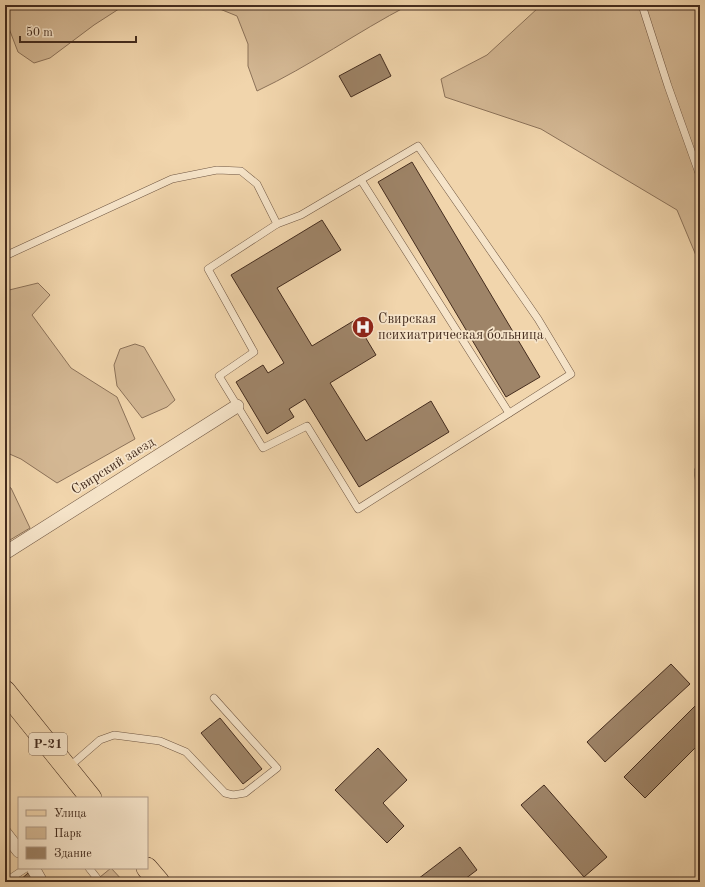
<svg xmlns="http://www.w3.org/2000/svg" width="705" height="887" font-family="'Old Standard TT',serif">
<style>
.green{fill:#d4b894;stroke:#8c7259}
.building{fill:#9e8468;stroke:#442c1e}
.lines{fill:none;stroke-linecap:round;stroke-linejoin:round}
.lane-casing{stroke:#6f5642;stroke-width:8}
.street-casing{stroke:#6f5642;stroke-width:14}
.primary-casing{stroke:#442c1e;stroke-width:22}
.lane{stroke:#f6e4c9;stroke-width:7}
.street{stroke:#f6e4c9;stroke-width:13}
.primary{stroke:#f1d5ac;stroke-width:21}
.labels{text-anchor:middle;dominant-baseline:central;stroke-width:3.5;stroke-linejoin:round;paint-order:stroke}
.shield{fill:#f6e4c9;stroke:#796351;stroke-width:1}
.shield-label{font-size:13px;font-weight:bold;fill:#442c1e}
.poi-label{font-size:14px;fill:#442c1e;stroke:#f6e4c9;text-anchor:start}
.street-label{font-size:14px;fill:#442c1e;stroke:#f6e4c9}
</style>
<rect width="100%" height="100%" fill="#f1d5ac"/>
<filter id="stains"><feTurbulence type="fractalNoise" baseFrequency=".005" numOctaves="4"/><feColorMatrix values="0 0 0 0 .2 0 0 0 0 .09 0 0 0 0 .02 0 0 0 .5 -.17"/></filter>
<radialGradient id="worn" r=".72"><stop offset=".6" stop-color="#630" stop-opacity="0"/><stop offset="1" stop-color="#630" stop-opacity=".3"/></radialGradient>
<g class="green">
<polygon points="5,5 125,5 94,25 50,58 34,63 18,52 5,18"/>
<path d="M210 5H409C357 32 310 66 257 91L248 66V44L237 16Z"/>
<polygon points="537,5 700,5 700,265 677,210 541,129 445,97 441,79 487,55 538,8"/>
<polygon points="38,283 50,295 32,315 71,368 117,397 135,439 57,483 21,459 5,452 5,291"/>
<polygon points="135,344 144,347 175,400 167,407 142,418 117,386 114,365 120,349"/>
<polygon points="5,485 11,488 30,528 5,543"/>
<polygon points="111,868 124,882 94,882"/>
</g>
<g class="building">
<polygon points="380,54 391,76 351,97 339,76"/>
<polygon points="412,162 540,377 506,397 378,182"/>
<polygon points="322,220 341,250 277,288 312,346 355,320 376,355 330,383 366,441 431,401 449,432 359,487 305,399 289,409 294,417 267,434 236,382 263,365 268,373 284,363 231,275"/>
<polygon points="671,664 690,684 605,762 587,742"/>
<polygon points="700,701 700,743 645,798 624,777"/>
<polygon points="220,718 262,769 243,784 201,733"/>
<polygon points="378,748 407,780 383,803 404,826 387,843 335,790"/>
<polygon points="544,785 607,857 584,877 521,805"/>
<polygon points="460,847 477,870 461,882 414,882"/>
<polygon points="28,873 35,882 18,882"/>
</g>
<g class="lines">
<g class="lane-casing">
<g id="lane">
<polyline points="642,5 668,86 700,176"/>
<polygon points="418,146 538,319 571,374 358,509 307,426 263,448 219,376 254,352 208,269 277,224 301,215"/>
<polyline points="361,180 509,413"/>
<polyline points="5,256 172,179 217,170 241,171 257,184 277,224"/>
<polyline points="700,466 698,471 700,489"/>
<polyline points="69,767 100,740 114,735 160,741 186,752 225,793 233,795 245,793 277,768 214,698"/>
<polyline points="89,868 100,882"/>
<polyline points="5,882 26,868"/>
</g>
</g>
<g class="street-casing">
<g id="street">
<polyline points="5,553 237,406"/>
<polyline points="5,833 19,851"/>
<polyline points="33,868 41,882"/>
</g>
</g>
<g class="primary-casing">
<g id="primary">
<polyline points="5,691 91,798"/>
<polyline points="147,868 159,882"/>
</g>
</g>
<use href="#lane" class="lane"/>
<use href="#street" class="street"/>
<use href="#primary" class="primary"/>
</g>
<defs>
<g id="hospital-disc" transform="scale(1.15)"><circle r="9.5" fill="#8f2418" stroke="#f6e4c9"/><path d="M-5-5h3v3.5h4V-5h3V5h-3V1.5h-4V5h-3Z" fill="#fff"/></g>
</defs>
<g fill-rule="evenodd">
<use href="#hospital-disc" x="363" y="327"/>
</g>
<g class="labels">
<rect class="shield" x="29" y="733" width="38" height="22" rx="3"/>
<g class="shield-label">
<text x="48" y="744">Р-21</text>
</g>
<g class="poi-label">
<text x="378" y="319">Свирская<tspan x="378" dy="16">психиатрическая больница</tspan></text>
</g>
<g class="street-label">
<text transform="translate(113 466) rotate(-32)">Свирский заезд</text>
</g>
</g>
<rect width="705" height="887" fill="none" stroke="#f1d5ac" stroke-width="20"/>
<rect x="6" y="6" width="693" height="875" fill="none" stroke="#442c1e" stroke-width="2"/>
<rect x="10" y="10" width="685" height="867" fill="none" stroke="#442c1e"/>
<rect x="18" y="797" width="130" height="72" fill="#f6e4c9" stroke="#af9a85"/>
<rect x="26" y="810" width="20" height="6" fill="#f1d5ac" stroke="#af9a85"/>
<text x="54" y="817" font-size="12" fill="#442c1e">Улица</text>
<rect x="26" y="827" width="20" height="12" fill="#d4b894" stroke="#af9a85"/>
<text x="54" y="837" font-size="12" fill="#442c1e">Парк</text>
<rect x="26" y="847" width="20" height="12" fill="#9e8468" stroke="#af9a85"/>
<text x="54" y="857" font-size="12" fill="#442c1e">Здание</text>
<path d="M20 36v6h116v-6" fill="none" stroke="#442c1e" stroke-width="2"/>
<text x="26" y="36" font-size="12" fill="#442c1e" stroke="#f6e4c9" stroke-width="3" paint-order="stroke">50 m</text>
<rect width="100%" height="100%" filter="url(#stains)"/>
<rect width="100%" height="100%" fill="url(#worn)"/>
</svg>
